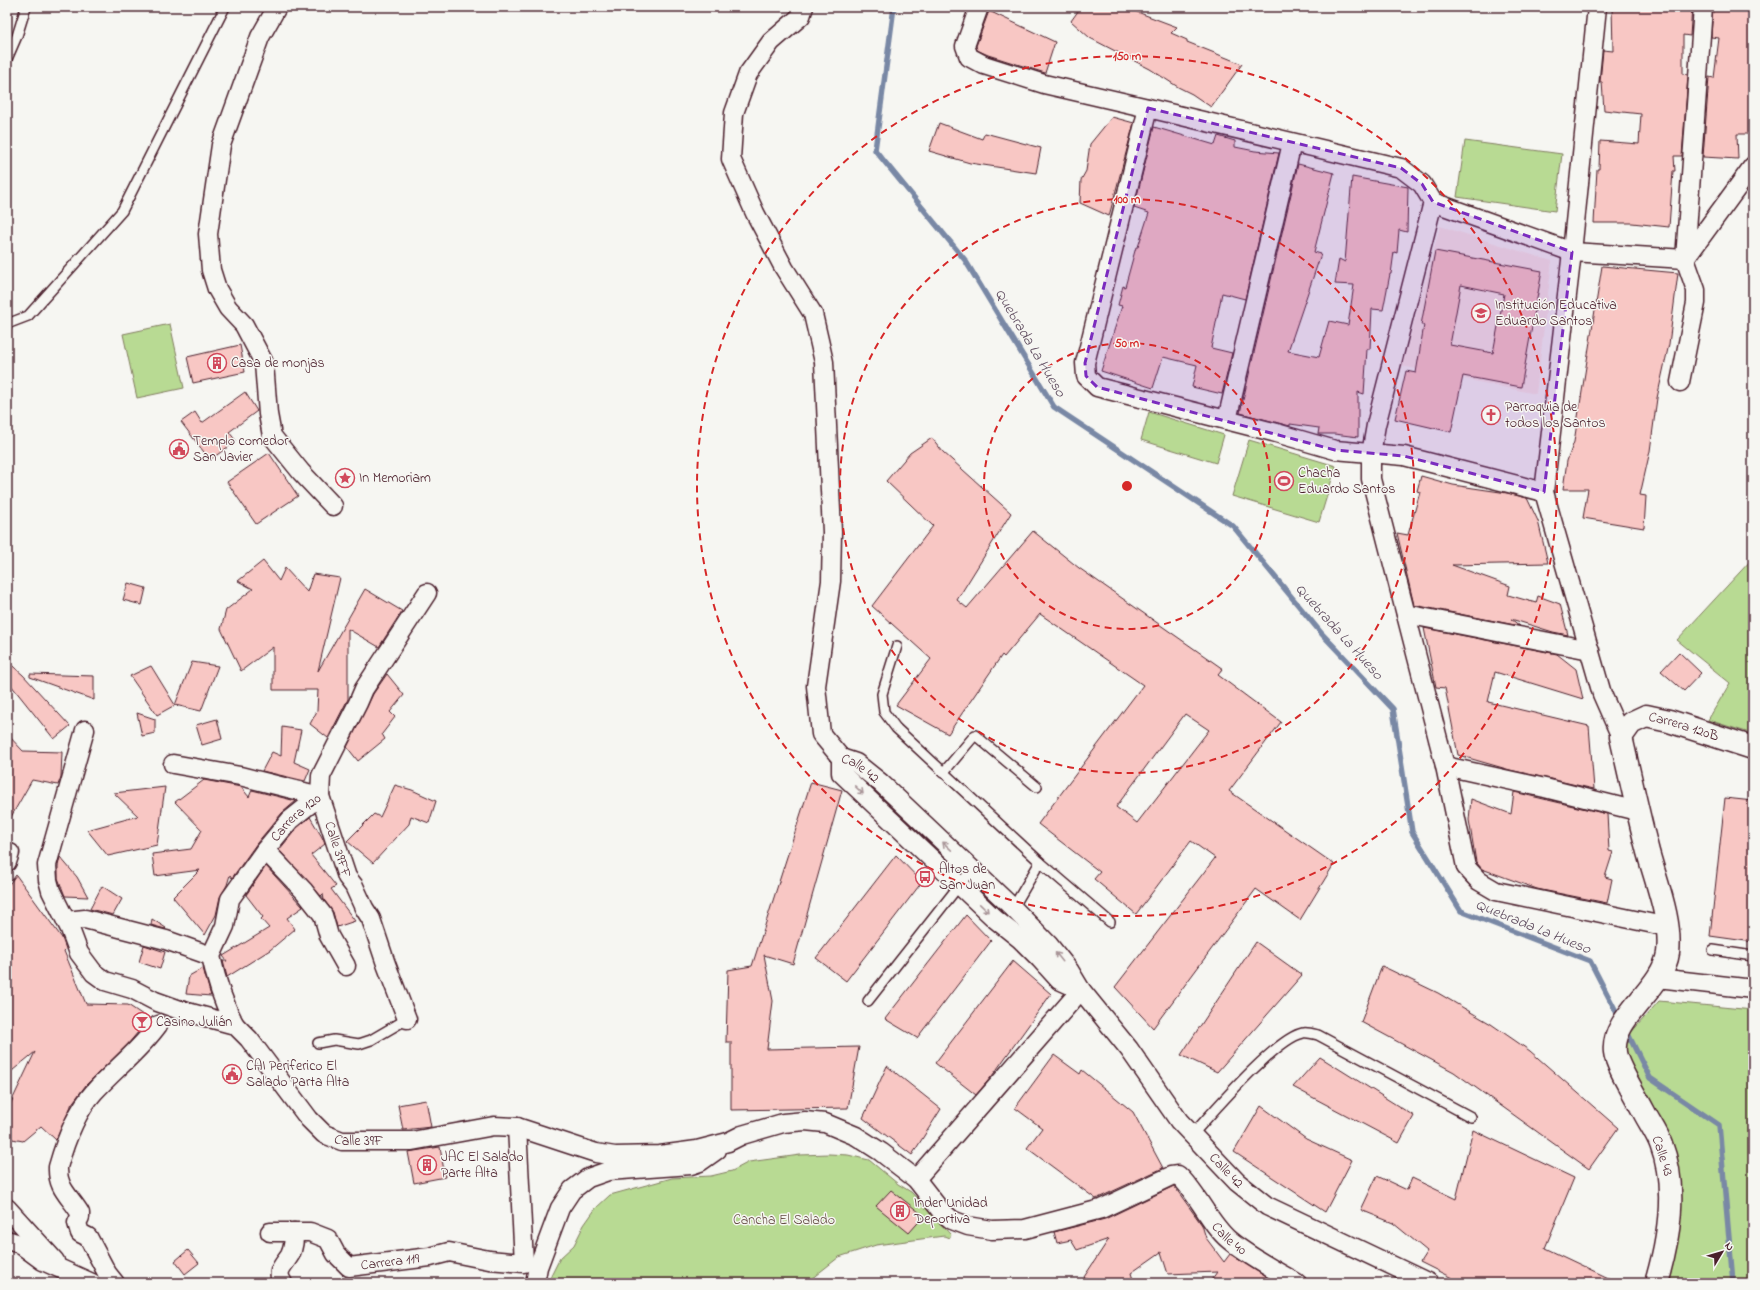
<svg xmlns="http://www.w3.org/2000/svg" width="1760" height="1290" font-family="'Indie Flower',sans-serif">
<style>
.built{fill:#f7e8e4}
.green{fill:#b8da93;stroke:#817c5f}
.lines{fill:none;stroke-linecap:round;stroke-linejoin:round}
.stream{stroke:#7988a5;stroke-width:5.5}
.building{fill:#f8c7c4;stroke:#4a1f2b;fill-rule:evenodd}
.lane-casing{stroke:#4a1f2b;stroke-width:12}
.street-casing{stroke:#4a1f2b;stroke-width:21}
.secondary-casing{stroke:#4a1f2b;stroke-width:25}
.lane{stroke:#f6f6f2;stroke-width:9}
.street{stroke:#f6f6f2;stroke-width:18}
.secondary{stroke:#f6f6f2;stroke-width:22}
.oneway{stroke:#a99598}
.marked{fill:#7b2cbf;fill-opacity:0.2;stroke:#7b2cbf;stroke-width:3;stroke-dasharray:8 5;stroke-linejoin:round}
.ring{fill:none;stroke:#d62828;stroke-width:2;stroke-dasharray:7 5}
.labels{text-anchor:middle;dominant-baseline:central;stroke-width:3;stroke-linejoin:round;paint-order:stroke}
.poi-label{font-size:14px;fill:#4a1f2b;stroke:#f6f6f2;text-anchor:start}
.street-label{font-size:14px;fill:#4a1f2b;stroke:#f6f6f2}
.park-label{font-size:14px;fill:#664e45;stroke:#f6f6f2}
.water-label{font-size:15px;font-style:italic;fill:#5e4b5e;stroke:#f6f6f2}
.centre{fill:#d62828;stroke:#f6f6f2;stroke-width:2}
.ring-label{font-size:12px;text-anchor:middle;font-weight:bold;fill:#d62828;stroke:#f6f6f2;stroke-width:3;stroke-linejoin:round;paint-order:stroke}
</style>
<rect width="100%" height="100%" fill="#f6f6f2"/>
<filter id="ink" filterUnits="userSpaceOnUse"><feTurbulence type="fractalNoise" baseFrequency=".025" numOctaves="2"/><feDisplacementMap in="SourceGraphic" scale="8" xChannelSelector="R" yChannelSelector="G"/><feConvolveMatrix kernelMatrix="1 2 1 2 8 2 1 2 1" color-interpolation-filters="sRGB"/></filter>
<g filter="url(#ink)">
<polygon class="built" points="1440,226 1552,261 1536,394 1402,366"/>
<g class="green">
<polygon points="1465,141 1562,154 1555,211 1457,197"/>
<polygon points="170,324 184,388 137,398 123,334"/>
<polygon points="1149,412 1224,435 1216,463 1141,440"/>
<polygon points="1249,440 1336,466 1319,522 1232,496"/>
<polygon points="1753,558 1753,734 1708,720 1730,683 1677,640"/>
<polygon points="1659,1001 1753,1010 1753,1283 1655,1283 1666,1185 1613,1053"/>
<polygon points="829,1154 848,1155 869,1160 898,1184 911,1192 951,1235 949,1238 944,1236 876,1245 839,1257 806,1283 550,1283 551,1276 560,1258 574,1245 584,1225 596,1208 610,1195 672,1178 711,1176 732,1171 749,1162 800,1155"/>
</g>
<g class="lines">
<g class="stream">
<polyline points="894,7 875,150 965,260 1054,407 1233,526 1322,634 1393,709 1412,832 1461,911 1590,961 1620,1019"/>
<polyline points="1626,1030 1650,1078 1719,1125 1733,1283"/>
</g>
</g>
<g class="building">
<polygon points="1081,7 1124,7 1177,27 1171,33 1187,40 1187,42 1242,64 1211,107 1192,94 1178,87 1150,69 1090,38 1071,21"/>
<polygon points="1612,7 1692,7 1690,36 1683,35 1683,74 1688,75 1682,156 1674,156 1675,171 1673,171 1669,227 1632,223 1594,223 1597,169 1599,169 1600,141 1639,144 1641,114 1604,110 1602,82 1600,82 1603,50 1613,51"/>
<polygon points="1713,7 1753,7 1753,134 1737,134 1738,159 1703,157 1709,77 1714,78 1719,38 1711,37"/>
<polygon points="989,11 1055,42 1045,73 988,55 977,50 976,46"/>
<polygon points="1112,117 1134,123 1109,216 1080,203 1081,180 1086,171 1090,144"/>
<polygon points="939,123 982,139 985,133 1041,148 1036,173 970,163 929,151"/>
<polygon points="1154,127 1215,145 1218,136 1235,141 1235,147 1255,151 1279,153 1245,299 1222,293 1211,348 1232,353 1222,394 1192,387 1197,365 1163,357 1153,388 1101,371 1122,306 1118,305 1123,286 1125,287 1136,247 1138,247 1149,213 1134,208"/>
<polygon points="1298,164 1334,173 1314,252 1321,254 1288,351 1319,357 1329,321 1348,325 1354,285 1335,284 1339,259 1345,262 1352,177 1408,187 1407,232 1399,230 1397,253 1394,252 1391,274 1390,274 1383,310 1372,309 1370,349 1367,349 1364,394 1358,392 1358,437 1334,434 1318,434 1319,428 1290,424 1290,426 1240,413"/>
<path d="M1435 251 1542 271 1521 387 1463 376 1451 432 1395 419 1406 371 1416 373 1424 325H1421ZM1461 285 1504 294 1493 353 1450 345Z"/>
<polygon points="1602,266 1678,273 1669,344 1657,398 1650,451 1640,495 1646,496 1644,528 1583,518 1588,489 1563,489 1567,461 1574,442"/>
<polygon points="240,345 245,372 193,383 187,357"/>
<polygon points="245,392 257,411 229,432 236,441 210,460 181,422 195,412 202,423"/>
<path d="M932 438 943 452 1011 513 957 600 967 608 1033 531 1079 568 1223 669 1218 675 1281 722 1229 791 1334 864 1300 920 1256 889 1153 1028 1115 987 1215 858 1191 841 1136 914 1094 879 1100 872 1038 824 1143 685 1040 614 1004 657 1002 655 948 734 896 705 931 659 872 606 933 526 886 481 910 453ZM1185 714 1209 730 1137 823 1116 807Z"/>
<polygon points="269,453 298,496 256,524 227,482"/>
<polygon points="1421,476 1453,485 1507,493 1527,498 1538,521 1548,563 1452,565 1510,586 1508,595 1536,603 1538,596 1560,604 1568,635 1553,632 1511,619 1520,626 1414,605 1397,533 1408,535 1420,492 1417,491"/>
<polygon points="263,561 279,581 285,568 307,592 313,574 340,578 318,671 365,589 402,611 379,647 348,629 348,699 328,738 310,724 317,711 318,690 273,690 273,647 241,671 221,629 226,610 253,589 238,581"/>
<polygon points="128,583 146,588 142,605 123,600"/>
<polygon points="1424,628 1557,654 1576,669 1583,699 1495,672 1488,702 1589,726 1594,789 1510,770 1458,755 1445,688 1436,687"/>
<polygon points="1679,652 1701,673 1684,691 1661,671"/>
<polygon points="7,661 23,675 70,726 54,739 7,680"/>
<polygon points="192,662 218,666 201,711 175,705"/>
<polygon points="151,666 175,705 157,715 130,676"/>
<polygon points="30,674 94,676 94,700 30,677"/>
<polygon points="387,674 404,695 390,712 395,717 382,734 385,739 358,761 347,747 373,694"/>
<polygon points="137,713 155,719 155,733 142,736"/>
<polygon points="217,719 222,739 202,745 196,725"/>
<polygon points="282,727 301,730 294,762 310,769 305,781 262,771 272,752 281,756"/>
<polygon points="7,734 23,751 62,752 61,777 58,785 32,780 7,824"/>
<polygon points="204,780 241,787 249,797 252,790 296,801 282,813 257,843 232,878 230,875 227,885 220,897 216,915 205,935 173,897 200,870 155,876 152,854 191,849 202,830 175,802"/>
<polygon points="811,782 842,790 793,964 764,955 773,1001 767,1049 859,1047 848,1108 731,1110 731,1042 726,1042 728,970 752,966"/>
<polygon points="395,785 412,790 436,801 429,823 411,816 409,824 373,863 347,841 374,814 380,817"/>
<polygon points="165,787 157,845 108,856 87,830 138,816 114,793"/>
<polygon points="1514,792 1607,814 1609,851 1613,852 1605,877 1612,879 1607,903 1537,889 1482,869 1476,862 1469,820 1471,799 1511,814"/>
<polygon points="1725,798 1753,801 1753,942 1710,936"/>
<polygon points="310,817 322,837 325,844 311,855 336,886 331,889 355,921 337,927 333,912 324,900 323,894 321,896 279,850 297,828"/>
<polygon points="896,855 922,882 846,981 816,958"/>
<polygon points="60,857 77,877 88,897 65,896 58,878 58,866"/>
<polygon points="266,866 303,907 287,918 295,929 270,950 227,977 223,961 227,961 223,956 269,928 261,919 263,917 246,895"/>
<polygon points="16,875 62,938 66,949 64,951 86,1004 128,1005 149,1019 128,1044 86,1085 71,1105 71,1106 56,1140 41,1126 23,1141 7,1138 7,1111 35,1052 7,1075 7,887"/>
<polygon points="102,886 122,899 113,915 90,909"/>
<polygon points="966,915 991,941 917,1038 885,1019"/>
<polygon points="152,919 166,928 165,929 151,925"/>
<polygon points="1256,942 1302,975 1217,1072 1181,1055"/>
<polygon points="144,945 165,952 160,969 139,962"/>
<polygon points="1013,961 1051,994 992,1076 976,1095 935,1063"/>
<polygon points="1382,966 1438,993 1491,1024 1530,1051 1618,1128 1589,1169 1454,1072 1361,1022"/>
<polygon points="203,968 211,996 186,994 189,976"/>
<polygon points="1054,1055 1080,1074 1082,1070 1133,1112 1163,1168 1096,1199 1027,1148 1042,1128 1015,1108"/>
<polygon points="1320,1057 1414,1116 1399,1143 1293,1087"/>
<polygon points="887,1066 941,1109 912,1155 863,1118"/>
<polygon points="426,1100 431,1127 403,1130 398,1105"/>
<polygon points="1261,1106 1306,1139 1352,1160 1325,1212 1234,1152"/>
<polygon points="1473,1130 1574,1178 1545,1248 1619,1283 1462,1283 1420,1262 1427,1251 1393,1223 1361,1210 1377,1176 1407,1190 1412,1178 1456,1199"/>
<polygon points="440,1147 445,1177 414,1183 408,1152"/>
<polygon points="1174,1186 1202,1225 1206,1238 1224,1262 1230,1254 1276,1283 1209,1283 1217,1272 1168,1274 1161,1252 1131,1273 1134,1283 1097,1283 1084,1277 1109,1239 1077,1250 1071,1240 1057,1243 1054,1232 1105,1219"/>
<polygon points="891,1190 924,1216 909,1233 876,1206"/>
<polygon points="188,1250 199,1263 185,1274 175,1261"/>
</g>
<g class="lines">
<g class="lane-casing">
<g id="lane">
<polyline points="7,59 17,36 26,7"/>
<polyline points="7,324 28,316 122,211 225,7"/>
<polyline points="897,646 882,694 884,712 896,728 1040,862 1110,922"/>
<polyline points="943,773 975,735 1037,787"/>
<polyline points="1013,908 1040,862"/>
<polyline points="1713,950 1753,956"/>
<polyline points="868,1001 972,869"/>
<polyline points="318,1043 334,1040 359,1044 371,1040 407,1019"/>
<path d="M1192 1135C1213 1112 1276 1038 1303 1033 1307 1032 1314 1034 1318 1035L1471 1117"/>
</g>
</g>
<g class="street-casing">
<g id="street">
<polyline points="277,7 260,37 221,145 208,234 211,270 217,289 228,308 244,325 264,363 268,414 272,436 301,472 333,506"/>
<polyline points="804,7 801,16 771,42 748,74 734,113 731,159 755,213 784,268 813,314 824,362 832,532 831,581 816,686 821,734 841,758"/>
<polyline points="979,7 965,46 969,57 984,65 1044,84 1148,108 1401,168 1422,184 1433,202 1572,252 1685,259"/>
<polyline points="1597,7 1572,252 1544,492 1602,694 1621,737"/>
<polyline points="1148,108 1085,363 1086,376 1097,387 1273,432 1335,450 1404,456 1544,492"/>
<polyline points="1433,202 1376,425 1371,454 1371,479 1445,766 1466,867 1479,881 1496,891 1668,927"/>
<polyline points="1685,259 1753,166"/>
<polyline points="1680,382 1696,303 1696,290 1685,259 1703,7"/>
<polyline points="1227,420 1292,143"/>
<polyline points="1406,614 1590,650"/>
<path id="s1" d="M85 730 47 865 48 880 51 891 70 929 79 953 94 973 105 981 132 989 155 1001 180 1010 235 1025 249 1039 309 1119 324 1134 342 1141H412L494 1126 517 1127 596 1153 615 1156 660 1155 697 1150 728 1142 742 1135 783 1123 805 1121 825 1123 856 1136 881 1152 916 1179 941 1211 952 1220 968 1226 992 1230 1025 1229 1101 1209 1171 1176 1178 1175C1197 1192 1209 1223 1229 1240 1248 1256 1276 1271 1297 1283"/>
<path id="s2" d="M841 758 856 763 881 783 1013 908 1049 945 1069 970 1081 990 1129 1049 1179 1121 1237 1182 1267 1206 1429 1283"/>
<polyline points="841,758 841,773 995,919 1020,939 1040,959 1059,980 1081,990"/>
<path id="s3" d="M173 764 240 776 320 796 347 877 354 886 364 908 371 919 386 964 407 1019"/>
<polyline points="1445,766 1545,788 1637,811"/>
<polyline points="265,850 304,891 323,915 329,936 346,966"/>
<polyline points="7,862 10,853"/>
<polyline points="66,921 85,919 166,940 211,956"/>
<polyline points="1658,978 1753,989"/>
<path id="s4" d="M235 1025C223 1003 216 980 211 956L225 926 230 899 265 850 290 820 320 796 321 776 358 703 364 689 427 593"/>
<polyline points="916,1179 1081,990"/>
<polyline points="7,1208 55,1261"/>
<path id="s5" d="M270 1232H310L328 1239 336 1254 349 1267 430 1257 449 1252 489 1260 524 1263 517 1127"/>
<polyline points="7,1240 20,1244 43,1261 92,1283"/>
<path d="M115 1283 107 1273 88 1237 80 1233 77 1223 80 1217V1213C70 1196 57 1189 58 1167 65 1142 77 1111 94 1092 115 1069 140 1050 158 1025"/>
<path d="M283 1283C274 1271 285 1264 290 1255 294 1247 294 1240 294 1232"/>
<polyline points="535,1283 538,1267 560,1208 572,1190 588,1178 608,1171 691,1165 700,1162 717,1150"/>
</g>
</g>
<g class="secondary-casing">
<g id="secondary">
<path id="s6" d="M1656 1283C1669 1239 1678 1188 1661 1144 1657 1133 1649 1122 1644 1112 1637 1098 1616 1065 1615 1052 1611 1017 1663 989 1668 953 1672 921 1656 882 1648 852 1638 814 1630 776 1621 737L1631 723 1646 716 1669 721 1753 748"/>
</g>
</g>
<use href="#lane" class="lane"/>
<use href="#street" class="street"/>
<use href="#secondary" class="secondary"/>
</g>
<defs><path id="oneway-shaft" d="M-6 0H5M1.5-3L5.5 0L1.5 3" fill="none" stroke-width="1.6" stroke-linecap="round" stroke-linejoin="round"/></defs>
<g class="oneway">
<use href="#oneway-shaft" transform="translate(859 790) rotate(44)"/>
<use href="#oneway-shaft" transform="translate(947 846) rotate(-137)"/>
<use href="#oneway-shaft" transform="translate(984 908) rotate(44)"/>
<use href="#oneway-shaft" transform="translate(1059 957) rotate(-129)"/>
</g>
</g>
<path class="marked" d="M1148 108 1401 168 1422 184 1433 202 1572 252 1544 492 1404 456 1335 450 1097 387 1086 376 1085 363Z"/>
<g class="ring">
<circle cx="1127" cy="486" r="143"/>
<circle cx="1127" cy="486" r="287"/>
<circle cx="1127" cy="486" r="430"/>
</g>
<defs>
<g id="school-ring" transform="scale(1)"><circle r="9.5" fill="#f6f6f2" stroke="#d1495b" stroke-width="1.5"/><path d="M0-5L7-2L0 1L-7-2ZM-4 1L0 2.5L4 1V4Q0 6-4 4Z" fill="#d1495b"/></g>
<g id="building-ring" transform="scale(1)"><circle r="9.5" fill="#f6f6f2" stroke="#d1495b" stroke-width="1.5"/><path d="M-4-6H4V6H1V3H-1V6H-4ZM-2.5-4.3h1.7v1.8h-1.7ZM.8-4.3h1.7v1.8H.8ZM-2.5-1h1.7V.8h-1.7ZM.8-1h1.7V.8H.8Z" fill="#d1495b"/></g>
<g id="church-ring" transform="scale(1)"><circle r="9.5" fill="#f6f6f2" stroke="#d1495b" stroke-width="1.5"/><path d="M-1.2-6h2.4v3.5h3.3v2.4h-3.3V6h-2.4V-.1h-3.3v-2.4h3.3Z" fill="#d1495b"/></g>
<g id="civic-ring" transform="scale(1)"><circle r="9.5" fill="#f6f6f2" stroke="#d1495b" stroke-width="1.5"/><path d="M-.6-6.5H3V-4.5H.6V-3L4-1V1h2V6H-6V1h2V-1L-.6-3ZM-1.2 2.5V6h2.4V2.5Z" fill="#d1495b"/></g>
<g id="sight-ring" transform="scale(1)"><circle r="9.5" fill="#f6f6f2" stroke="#d1495b" stroke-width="1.5"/><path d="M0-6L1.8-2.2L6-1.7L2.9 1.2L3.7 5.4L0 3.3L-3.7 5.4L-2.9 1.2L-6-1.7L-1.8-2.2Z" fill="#d1495b"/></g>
<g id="stadium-ring" transform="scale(1)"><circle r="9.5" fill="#f6f6f2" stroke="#d1495b" stroke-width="1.5"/><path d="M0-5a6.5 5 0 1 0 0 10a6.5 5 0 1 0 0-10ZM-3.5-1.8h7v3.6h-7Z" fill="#d1495b"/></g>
<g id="bus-ring" transform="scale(1)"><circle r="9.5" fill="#f6f6f2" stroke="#d1495b" stroke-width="1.5"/><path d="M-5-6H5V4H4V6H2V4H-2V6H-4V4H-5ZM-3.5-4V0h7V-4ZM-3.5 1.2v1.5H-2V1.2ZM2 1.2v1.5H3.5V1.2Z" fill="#d1495b"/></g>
<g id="bar-ring" transform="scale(1)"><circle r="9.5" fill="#f6f6f2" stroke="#d1495b" stroke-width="1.5"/><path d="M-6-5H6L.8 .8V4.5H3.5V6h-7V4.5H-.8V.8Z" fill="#d1495b"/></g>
</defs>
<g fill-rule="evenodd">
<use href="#school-ring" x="1481" y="313"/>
<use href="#building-ring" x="217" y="363"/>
<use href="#church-ring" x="1491" y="415"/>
<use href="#civic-ring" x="179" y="449"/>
<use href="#sight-ring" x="345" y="478"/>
<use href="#stadium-ring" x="1284" y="481"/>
<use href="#bus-ring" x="925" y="877"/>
<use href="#bar-ring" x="142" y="1022"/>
<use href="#civic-ring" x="232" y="1074"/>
<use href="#building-ring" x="427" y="1165"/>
<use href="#building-ring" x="900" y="1211"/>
</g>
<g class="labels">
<g class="poi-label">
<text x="1495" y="305">Institución Educativa<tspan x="1495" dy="16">Eduardo Santos</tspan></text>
<text x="231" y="363">Casa de monjas</text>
<text x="1505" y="407">Parroquia de<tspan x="1505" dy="16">todos los Santos</tspan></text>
<text x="193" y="441">Templo comedor<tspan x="193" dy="16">San Javier</tspan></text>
<text x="1298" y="473">Chacha<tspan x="1298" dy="16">Eduardo Santos</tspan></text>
<text x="359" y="478">In Memoriam</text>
<text x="939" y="869">Altos de<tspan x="939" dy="16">San Juan</tspan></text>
<text x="156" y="1022">Casino Julián</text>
<text x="246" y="1066">CAI Periferico El<tspan x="246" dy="16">Salado Parta Alta</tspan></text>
<text x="441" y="1157">JAC El Salado<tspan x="441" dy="16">Parte Alta</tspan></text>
<text x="914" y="1203">Inder Unidad<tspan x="914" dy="16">Deportiva</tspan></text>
</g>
<g class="street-label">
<text stroke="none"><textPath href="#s6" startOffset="654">Carrera 120B</textPath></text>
<text stroke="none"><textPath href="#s2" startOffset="22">Calle 42</textPath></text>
<text stroke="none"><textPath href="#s4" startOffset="239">Carrera 120</textPath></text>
<text stroke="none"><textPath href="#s3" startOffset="207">Calle 39FF</textPath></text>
<text stroke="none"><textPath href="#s1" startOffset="588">Calle 39F</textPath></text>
<text transform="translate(1662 1156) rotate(72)">Calle 43</text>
<text stroke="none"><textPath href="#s2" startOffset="569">Calle 42</textPath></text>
<text stroke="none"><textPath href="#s1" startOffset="1547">Calle 40</textPath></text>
<text stroke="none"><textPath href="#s5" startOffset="136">Carrera 119</textPath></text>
</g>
<g class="park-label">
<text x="784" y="1220">Cancha El Salado</text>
</g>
<g class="water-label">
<text transform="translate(1030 343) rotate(59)">Quebrada La Hueso</text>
<text transform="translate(1339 632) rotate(48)">Quebrada La Hueso</text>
<text transform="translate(1533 927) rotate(22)">Quebrada La Hueso</text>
</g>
</g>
<circle cx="1127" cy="486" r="6" class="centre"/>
<g class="ring-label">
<text x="1127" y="60">150 m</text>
<text x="1127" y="203">100 m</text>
<text x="1127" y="347">50 m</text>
</g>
<rect width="1760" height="1290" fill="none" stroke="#f6f6f2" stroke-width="24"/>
<rect x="12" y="12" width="1736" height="1266" fill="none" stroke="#4a1f2b" stroke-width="1.5" filter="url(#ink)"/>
<g transform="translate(1722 1252) rotate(52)" stroke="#f6f6f2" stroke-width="3" paint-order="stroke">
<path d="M0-3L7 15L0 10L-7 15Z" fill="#4a1f2b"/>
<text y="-6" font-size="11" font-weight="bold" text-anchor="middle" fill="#4a1f2b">N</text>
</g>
</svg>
